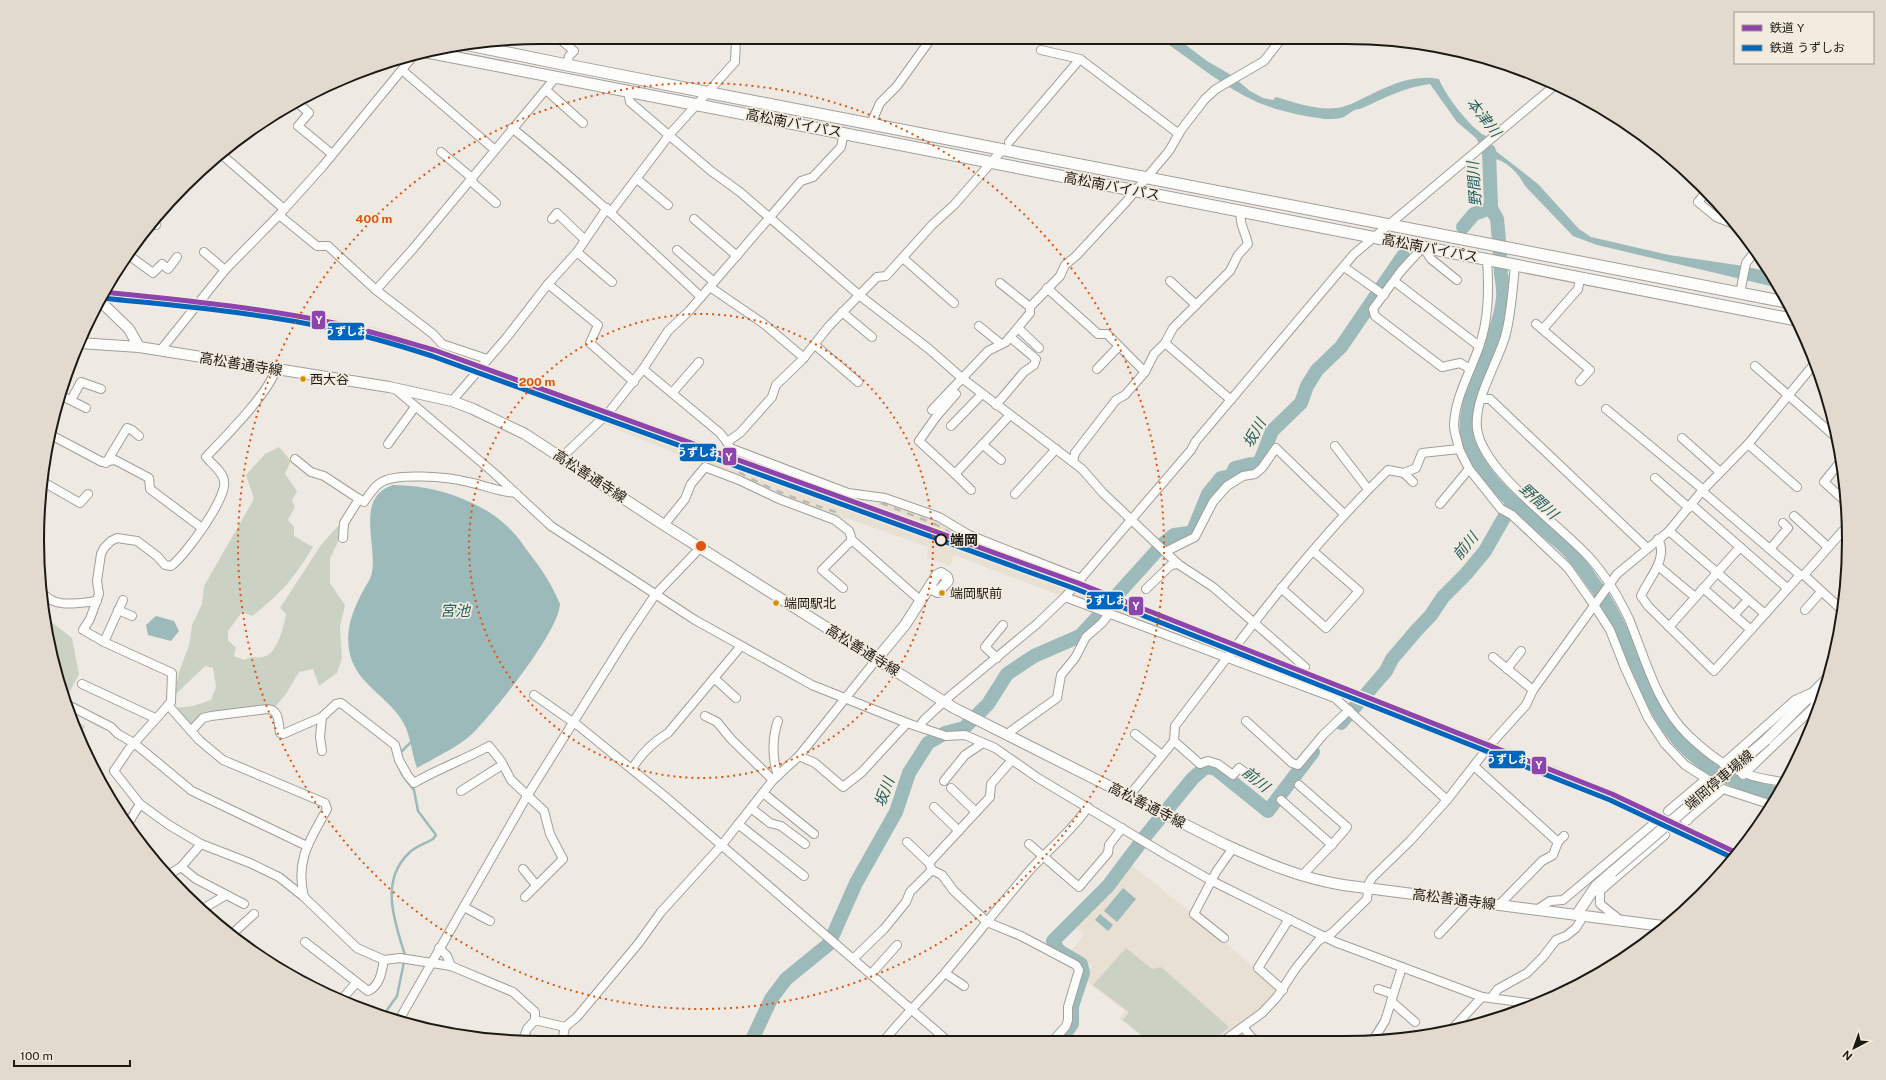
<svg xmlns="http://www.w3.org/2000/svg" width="1886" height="1080" font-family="'Public Sans','Noto Sans JP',sans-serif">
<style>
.built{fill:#e8e0d2}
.green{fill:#cbd2c4}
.water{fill:#9cbab9}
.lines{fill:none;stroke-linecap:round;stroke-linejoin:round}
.stream{stroke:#9cbab9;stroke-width:2.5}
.river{stroke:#9cbab9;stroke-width:14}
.minor-casing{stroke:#a19e99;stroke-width:10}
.major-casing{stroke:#a19e99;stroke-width:12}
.highway-casing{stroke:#a19e99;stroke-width:13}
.minor{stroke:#fcfcfb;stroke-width:8}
.major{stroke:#fcfcfb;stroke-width:10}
.highway{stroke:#fcfcfb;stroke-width:11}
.rail{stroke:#bbbab8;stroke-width:2.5;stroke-dasharray:7 7;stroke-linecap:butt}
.major-bridge-casing{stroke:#a19e99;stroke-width:12;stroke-linecap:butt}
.major-bridge{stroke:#fcfcfb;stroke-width:10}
.rail-1-casing{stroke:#f3ebde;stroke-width:8}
.rail-2-casing{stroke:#f3ebde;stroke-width:8}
.rail-1{stroke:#8e44ad;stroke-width:5}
.rail-2{stroke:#0065bd;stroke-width:5}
.ring{fill:none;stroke:#de560c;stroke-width:2;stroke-dasharray:2 4}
.bus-dot{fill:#d69103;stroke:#f3ebde;stroke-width:1.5}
.stop-dot{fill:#f3ebde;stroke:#1c1914;stroke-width:2}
.labels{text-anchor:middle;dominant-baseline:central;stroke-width:3.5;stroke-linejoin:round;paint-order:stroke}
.bus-label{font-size:13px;fill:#1c1914;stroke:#f3ebde;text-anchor:start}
.street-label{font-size:14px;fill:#1c1914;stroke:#f3ebde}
.stop-label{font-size:14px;font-weight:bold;fill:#1c1914;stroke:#f3ebde;text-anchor:start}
.water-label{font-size:15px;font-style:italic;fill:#226062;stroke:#f3ebde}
.rim{fill:none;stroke:#1c1914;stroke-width:2}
.centre{fill:#de560c;stroke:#f3ebde;stroke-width:2}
.ring-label{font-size:12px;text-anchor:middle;font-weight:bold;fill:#de560c;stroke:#f3ebde;stroke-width:3.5;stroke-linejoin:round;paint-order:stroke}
.line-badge{stroke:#f3ebde;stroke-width:1.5}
.badge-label{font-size:11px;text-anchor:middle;font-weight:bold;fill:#fff}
</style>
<rect width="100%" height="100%" fill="#eeeae3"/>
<g class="built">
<polygon points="106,288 316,314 374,327 435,346 877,505 880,500 936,519 960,534 1186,621 1364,692 1356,703 1062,592 1059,595 954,555 950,566 927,558 928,547 849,519 836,518 532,395 432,357 313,326 277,320 99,300"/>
<polygon points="1369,694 1556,766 1615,791 1739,850 1731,860 1605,801 1485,751 1360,705"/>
<polygon points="1130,864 1191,912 1279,990 1259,1011 1227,1032 1216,1042 1148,1042 1119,1018 1125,1011 1091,985 1085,975 1092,966 1071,951 1084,935 1071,924 1100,898"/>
</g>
<g class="green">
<path d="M279 447 291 461 285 474 297 491 292 501 295 507 288 520 294 527V536L313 547C294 578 282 593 252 616L242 612 228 631V640L236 648 234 656 244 660C257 654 253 659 263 657 277 655 284 626 286 614L280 608 321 545 339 525V540L330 558V583L345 605 340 627 342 658 337 673 319 686 313 669 299 672 286 694 275 707 213 714 193 726 175 708 193 706 211 700 216 687 213 668 205 666 174 696 179 672 189 645 192 625 202 604 204 586 254 499 246 475 265 454Z"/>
<polygon points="45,617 72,638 79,674 64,703 47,638"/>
<polygon points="71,718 85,726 80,737"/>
<polygon points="1126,948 1152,969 1161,967 1229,1027 1211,1042 1150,1042 1123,1020 1129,1012 1093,985"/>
</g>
<g class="water">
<path d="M1160 39H1178L1207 61 1231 75 1250 91 1263 98 1273 100 1276 97C1296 103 1321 112 1342 107 1351 105 1361 99 1370 95 1391 84 1415 74 1439 79 1445 95 1471 129 1486 136L1492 148 1538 184 1579 229 1591 237 1669 255 1737 265 1771 272 1779 288 1597 245 1573 236 1525 186C1519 173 1503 156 1488 159L1476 138 1457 122 1430 84C1402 88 1385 98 1360 109 1353 109 1349 114 1344 117 1339 119 1331 119 1325 119 1303 116 1278 111 1257 102 1223 87 1191 59 1160 39Z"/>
<path d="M393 485C432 485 478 499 507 526 517 535 524 546 532 557 543 571 553 587 560 604 559 631 497 708 476 730 463 745 434 758 417 768 412 755 411 737 404 724 392 700 362 687 352 661 343 635 351 614 363 591 366 585 371 579 372 572 377 544 355 497 393 485Z"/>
<polygon points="156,616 174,621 179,631 171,641 148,635 146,625"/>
<polygon points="1123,888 1136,899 1117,922 1104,911"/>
<polygon points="1100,914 1113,925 1108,931 1095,920"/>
</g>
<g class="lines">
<g class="stream">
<polyline points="401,752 410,743"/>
<path d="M398 766 403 776 414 790 418 811 436 835 433 839C425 844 416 846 409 853 379 881 395 923 405 955"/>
<polyline points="382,1017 397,996 404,962"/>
</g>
<g class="river">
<path d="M1489 151 1491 208 1497 219C1499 237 1500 255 1501 273 1502 281 1504 290 1503 298 1500 339 1458 402 1468 439 1481 484 1532 517 1565 547 1575 557 1584 569 1592 581 1632 633 1640 705 1689 751 1714 774 1745 787 1778 794"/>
<polyline points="1463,227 1474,214 1491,208"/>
<polyline points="1117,595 1163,544 1174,535 1189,533 1193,531 1208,494 1221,478 1231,476 1235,468 1251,464 1256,466 1261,459 1272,431 1301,403 1307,386 1317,370 1341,347 1403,256"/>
<polyline points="1341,723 1386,671 1392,659 1416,631 1431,615 1443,597 1466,574 1485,551 1513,502"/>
<polyline points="751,1042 771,999 786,979 829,944 856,883 896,812 909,773 928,743 945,733 964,728 988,704 1007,674 1034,656 1080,636 1105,609"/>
<polyline points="1059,1042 1072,1024 1072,1006 1083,973 1081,964 1059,951 1053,941 1108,886 1147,834 1193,778 1206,767 1216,769 1268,811 1313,752"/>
</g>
<g class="minor-casing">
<g id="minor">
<polyline points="562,41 574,51 569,56 567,65"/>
<polyline points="1080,59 1179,134"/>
<polyline points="402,70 495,150"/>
<polyline points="546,90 583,123"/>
<polyline points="628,91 630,102 711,171 740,192 859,295 929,349 963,379 1082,469 1103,493 1178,564 1213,587 1305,667"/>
<polyline points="297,102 309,113 298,126 332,154"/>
<polyline points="871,124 880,103 897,86 930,40"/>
<path d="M512 128C578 181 639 239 701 297"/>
<polyline points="1009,142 1080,59 1041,50"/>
<polyline points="1002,150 954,205 932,225 886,276 877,277 829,326 802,360 776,385 772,397 740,433 727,442 730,448 848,493 885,498 939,517 969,535 1081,579"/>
<polyline points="441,152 472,178 473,183 496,203"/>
<polyline points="220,153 284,209"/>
<polyline points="637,179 668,205"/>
<polyline points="1707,191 1698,202 1716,217 1734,224"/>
<polyline points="611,212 670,134 735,62 736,40"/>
<polyline points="279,215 317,246 328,246 376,290"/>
<polyline points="552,219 557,213 584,239"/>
<polyline points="694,219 737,256"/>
<polyline points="153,223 156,225"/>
<polyline points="677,250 714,282"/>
<polyline points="204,252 225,270"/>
<polyline points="577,252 612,282"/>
<polyline points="127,254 153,273 162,264 168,269 177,257"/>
<polyline points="903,258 954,303"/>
<path d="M1515 265C1513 286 1511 317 1505 337 1497 364 1474 399 1477 428 1481 470 1559 524 1588 556 1604 573 1619 598 1629 619 1645 658 1657 706 1689 736 1721 766 1741 777 1784 782"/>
<polyline points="1344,267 1384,295"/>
<polyline points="1457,280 1431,259 1423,247 1401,271 1373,309 1375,316 1442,367 1460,363 1470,369"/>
<polyline points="1170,281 1196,305"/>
<polyline points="1394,281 1479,346"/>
<polyline points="1000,283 1030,307"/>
<polyline points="548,284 598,325 590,343 634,382"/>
<polyline points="710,287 764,324 804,358"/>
<polyline points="1047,288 1098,334 1107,334 1145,372"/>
<polyline points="1740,293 1746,263 1756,250"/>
<polyline points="842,312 872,337"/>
<polyline points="1536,324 1590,370 1580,381"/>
<polyline points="979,326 1001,344"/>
<polyline points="1018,328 1039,348"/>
<polyline points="1543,329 1578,289 1580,278"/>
<polyline points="1165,343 1231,400"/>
<polyline points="815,345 858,382"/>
<polyline points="160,351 225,270 279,215 323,166 414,55"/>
<polyline points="487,359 442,344 433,334 376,290 412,250 556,77"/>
<polyline points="1755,366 1839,440"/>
<path d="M276 369C269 393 224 438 206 457 212 464 223 472 224 481 228 497 185 556 171 566L165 565 157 556 137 541 117 538 111 541 104 548 101 554 97 581 99 594 90 619 83 630 104 642 172 673 171 702 129 749 114 771 140 804 169 825 201 844 250 863 279 877 304 897 357 948 384 960 400 958 451 966 513 992 535 1012V1020"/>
<polyline points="1097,369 1119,346"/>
<polyline points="394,388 494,473 551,526 695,620 812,685 907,723 946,736 965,735 995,748 1038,778 1168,856 1212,881 1335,942 1482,997 1536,1004"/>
<polyline points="672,393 699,362"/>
<polyline points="956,394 936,417 919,441 955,474 1010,415"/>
<polyline points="60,395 86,408"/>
<polyline points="1482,399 1490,399 1647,548"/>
<polyline points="71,400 81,382 101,389"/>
<polyline points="452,401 507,337 548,284 577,252 607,208"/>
<polyline points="996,405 1024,372 1034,365 1036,359 1010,337"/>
<polyline points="1606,409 1700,487 1702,491 1800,575 1804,575 1842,610"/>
<polyline points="932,410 988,351 1006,342 1030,313 1030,307 1060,276 1065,265 1076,256 1126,202 1169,151 1181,130 1205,99 1216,89 1264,61 1282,38"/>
<polyline points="951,426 982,394"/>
<polyline points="51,435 102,462 115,460 149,478 150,489 202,528"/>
<polyline points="1682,438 1720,472"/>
<polyline points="727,442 720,433 643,369 668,331 689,311 801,181 813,177 841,147 844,133"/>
<polyline points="388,444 415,407"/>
<polyline points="1748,444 1797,487"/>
<polyline points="983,445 1001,460"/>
<polyline points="1335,446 1368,489"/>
<path d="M1459 449C1458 442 1454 433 1454 425 1455 397 1470 373 1479 347 1489 319 1489 289 1487 259"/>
<polyline points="561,458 609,412 643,369"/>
<polyline points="295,459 311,472 324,476 359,499"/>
<polyline points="1841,461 1824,482 1845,501"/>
<path d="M1073 462 1075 453 1116 400 1125 395 1145 372 1154 354 1165 343 1173 328 1230 271 1238 255 1248 244C1245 231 1239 224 1241 211"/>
<polyline points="106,463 127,428 132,430 139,436"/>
<polyline points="1404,473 1413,482"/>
<polyline points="955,474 971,490"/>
<polyline points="1655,478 1689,508"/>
<polyline points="45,483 80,503 88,494"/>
<polyline points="1015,494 1056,449"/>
<polyline points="1440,504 1469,469"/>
<polyline points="1692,505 1787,588"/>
<polyline points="1794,516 1828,547"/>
<polyline points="664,525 685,499 691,484 705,467 739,480 779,499 835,520 849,531 852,540 921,601"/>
<polyline points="1669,531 1765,614"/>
<path d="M343 538 344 523 359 499 364 502C368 496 373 488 380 483 395 472 449 477 468 482 484 485 499 492 516 493"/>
<path d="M1658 539C1669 559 1648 579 1641 596L1648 606 1714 671 1800 575"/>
<polyline points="1770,549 1788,528 1783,523"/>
<polyline points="1165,552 1195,537 1213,502 1227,486 1243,476 1255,474 1262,468 1276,448 1344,514"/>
<polyline points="1658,566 1695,597"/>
<polyline points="1804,575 1848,525"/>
<polyline points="843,588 822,570 852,540"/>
<polyline points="1281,588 1326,628 1359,591 1313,551"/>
<polyline points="1703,588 1751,630"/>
<polyline points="1146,589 1171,565 1178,564"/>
<path d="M42 592C53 609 79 603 97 601"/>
<polyline points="1065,597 1335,698 1447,800"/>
<polyline points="118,610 132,616"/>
<polyline points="1805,610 1821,592"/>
<polyline points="1734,615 1748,600"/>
<polyline points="1669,627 1740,547"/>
<polyline points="104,642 123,600"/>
<polyline points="1493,657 1533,690"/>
<polyline points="997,658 985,647 1003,625"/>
<polyline points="1507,669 1521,651"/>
<polyline points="714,678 736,698"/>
<polyline points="82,684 155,718"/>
<polyline points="534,695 580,727 667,798 949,1042"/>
<polyline points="68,705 111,727 118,734 134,743 192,791 307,846"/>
<path d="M168 705 199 740 223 760 325 803 327 809C310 840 295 860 304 897"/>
<polyline points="705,716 717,722 731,739 773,780"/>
<polyline points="1246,721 1292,763 1298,765 1323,735 1349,710"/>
<polyline points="919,727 924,720 950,696 1038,623 1065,597 1191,450 1196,441 1354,254 1554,86"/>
<path d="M191 731 203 718 211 716 267 709C280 710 278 722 280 733L283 734 322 717 336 704 341 703 395 745 399 760 408 776 414 783C439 768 464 760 489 746L501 761 511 780 544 811 550 834 563 859 525 897"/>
<polyline points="1135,734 1162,755"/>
<polyline points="1008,736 1011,731 1057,698 1061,675 1075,658 1086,637 1102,623 1109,614"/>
<polyline points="1174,741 1200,764 1208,761 1218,764 1233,775 1239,768 1264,786"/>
<polyline points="322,751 320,737 322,717"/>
<polyline points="799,756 815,763 843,787 862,772 907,723"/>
<polyline points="1723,764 1795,700 1811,693"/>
<polyline points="1474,766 1558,842"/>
<path d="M632 769C641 754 653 742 668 733L741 646"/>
<polyline points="1743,775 1814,707 1817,690"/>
<path d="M778 776C772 759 772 737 778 721"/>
<polyline points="944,781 965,755 983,743"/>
<path d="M1299 785 1347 827C1333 845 1317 859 1302 876"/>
<polyline points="951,788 976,812"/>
<polyline points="461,791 502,765"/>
<polyline points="763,793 814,834"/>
<path d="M1129 796 1174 741 1175 726C1242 638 1308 548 1388 470L1404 473 1416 468 1422 453 1459 449 1469 469 1501 509 1512 515 1568 568 1594 605 1610 630 1625 668 1648 718 1665 744 1685 765 1723 789 1772 805"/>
<polyline points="1281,800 1332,845"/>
<polyline points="934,807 959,831"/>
<polyline points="751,808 770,823 781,826 805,844"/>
<polyline points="1688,820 1668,811 1706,779"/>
<polyline points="1686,821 1723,789"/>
<polyline points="738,824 804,876"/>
<polyline points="127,825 140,804"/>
<polyline points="907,842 929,863"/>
<polyline points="1029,844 1079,887 1108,853 1109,845 1122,828"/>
<polyline points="181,867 196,879 244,904"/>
<polyline points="523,869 536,885"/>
<polyline points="932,870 929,863 990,797 991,784 1012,760"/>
<polyline points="168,875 181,867 201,844"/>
<polyline points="1500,904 1542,861 1553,855 1558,842 1564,836"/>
<polyline points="464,907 490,921"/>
<polyline points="1538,909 1550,901 1563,900 1652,825 1665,835 1600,891 1600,904 1620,920"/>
<polyline points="201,910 226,895"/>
<polyline points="1439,934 1470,901"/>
<polyline points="231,935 254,914"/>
<polyline points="1224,938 1194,914 1216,872 1233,848"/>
<path d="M305 942 368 991C380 986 382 971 384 960"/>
<polyline points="439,948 447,956 451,966"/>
<polyline points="854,958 884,929 906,902 910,892 932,870 942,875 954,891 987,922 1021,936 1076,965 1079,970 1068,1007 1068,1020 1066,1026 1052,1042"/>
<polyline points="872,973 897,945"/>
<polyline points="945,973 964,986"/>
<polyline points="1378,989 1393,994"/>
<polyline points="1283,990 1258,968 1289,919"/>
<polyline points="1491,998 1498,989 1527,973 1543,957 1556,940 1566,936 1576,928 1584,915"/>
<polyline points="342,999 356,983"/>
<polyline points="1391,1001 1415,1022"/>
<polyline points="399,1020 527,796 628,635 655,595 700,548"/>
<polyline points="1243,1027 1252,1038 1261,1042"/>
<polyline points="1454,1027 1482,997"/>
<polyline points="522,1042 527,1029 535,1020 565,1027 577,1017 638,944 661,912 721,846 773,780 799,756 876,660"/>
<polyline points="562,1042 565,1027"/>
<path d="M883 1042C902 1018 924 997 944 974 973 940 1001 904 1030 870 1049 849 1072 831 1088 807"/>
<polyline points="1222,1042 1262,1013 1277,997 1296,968 1318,941 1332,933 1367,899 1369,883 1372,878 1410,841 1447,800 1490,745 1526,705 1533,690 1617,574 1669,531 1702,491 1749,443 1815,363"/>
<polyline points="1372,1042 1385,1021 1402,967"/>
</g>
</g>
<g class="major-casing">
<g id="major">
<polyline points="99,300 129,329 139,347"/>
<path d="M79 343 139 347 389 387 452 401 473 409 525 434 664 525 954 708 1224 844C1263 862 1300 878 1343 885L1663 926"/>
<polyline points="876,660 905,625 937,575 941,573 947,577 948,581 938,592 929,588"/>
<polyline points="1766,740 1827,679"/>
<polyline points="1577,914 1596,886 1612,872"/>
</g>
</g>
<g class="highway-casing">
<g id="highway">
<polyline points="464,44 567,65 1786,302"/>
<polyline points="427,52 1796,320"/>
</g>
</g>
<use href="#minor" class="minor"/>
<use href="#major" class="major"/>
<use href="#highway" class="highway"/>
<g class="rail">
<path d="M739 472C770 490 802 501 836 512"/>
<polyline points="881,503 935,524 968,543"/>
</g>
<g class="major-bridge-casing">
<polyline id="major-bridge" points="1612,872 1766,740"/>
</g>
<use href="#major-bridge" class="major-bridge"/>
<g class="rail-1-casing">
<path id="rail-1" d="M104 292C179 300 255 307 329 322 364 329 399 340 434 350L1078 583 1612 794 1737 853"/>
</g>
<g class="rail-2-casing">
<path id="rail-2" d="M102 298C178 306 254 312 329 328 364 335 398 345 432 356L1076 589 1610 800 1733 858"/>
</g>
<use href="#rail-1" class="rail-1"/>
<use href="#rail-2" class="rail-2"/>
</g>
<g class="ring">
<circle cx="701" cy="546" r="232"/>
<circle cx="701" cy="546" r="463"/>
</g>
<g class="bus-dot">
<circle cx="303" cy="379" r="3.5"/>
<circle cx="942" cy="593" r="3.5"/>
<circle cx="776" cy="603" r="3.5"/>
</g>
<circle class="stop-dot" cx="941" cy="540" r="5.5"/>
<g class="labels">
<g class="bus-label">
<text x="310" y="379">西大谷</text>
<text x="950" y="593">端岡駅前</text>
<text x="784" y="603">端岡駅北</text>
</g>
<g class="street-label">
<text transform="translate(794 123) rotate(11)">高松南バイパス</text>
<text transform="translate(1112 186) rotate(11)">高松南バイパス</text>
<text transform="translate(1430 248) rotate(11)">高松南バイパス</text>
<text transform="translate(241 364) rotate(9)">高松善通寺線</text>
<text transform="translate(590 476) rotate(33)">高松善通寺線</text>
<text transform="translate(863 650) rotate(32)">高松善通寺線</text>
<text transform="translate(1719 780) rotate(-40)">端岡停車場線</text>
<text transform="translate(1147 805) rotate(27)">高松善通寺線</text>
<text transform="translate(1454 899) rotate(7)">高松善通寺線</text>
</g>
<g class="stop-label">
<text x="950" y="540">端岡</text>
</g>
<g class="water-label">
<text transform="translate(1484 117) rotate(52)">本津川</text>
<text transform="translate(1474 184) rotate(-94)">野間川</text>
<text transform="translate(1254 433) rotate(-60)">坂川</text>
<text transform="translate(1539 501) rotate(42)">野間川</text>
<text transform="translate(1465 546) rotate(-51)">前川</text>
<text x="455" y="610">宮池</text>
<text transform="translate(1256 779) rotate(39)">前川</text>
<text transform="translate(884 792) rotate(-70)">坂川</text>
</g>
</g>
<path d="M0 0H1886V1080H0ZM540 44H1346A496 496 0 0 1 1842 540V540A496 496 0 0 1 1346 1036H540A496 496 0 0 1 44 540V540A496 496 0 0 1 540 44Z" fill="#e2dace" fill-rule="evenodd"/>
<path class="rim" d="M540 44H1346A496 496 0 0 1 1842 540V540A496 496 0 0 1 1346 1036H540A496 496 0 0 1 44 540V540A496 496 0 0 1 540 44Z"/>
<circle cx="701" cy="546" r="6" class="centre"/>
<g class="ring-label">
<text x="374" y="223">400 m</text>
<text x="537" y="386">200 m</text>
</g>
<g class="line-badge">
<rect x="311" y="310" width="15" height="20" rx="4" fill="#8e44ad"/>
<rect x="327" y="322" width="38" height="19" rx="4" fill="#0065bd"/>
<rect x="679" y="443" width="38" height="19" rx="4" fill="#0065bd"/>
<rect x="722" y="447" width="15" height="19" rx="4" fill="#8e44ad"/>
<rect x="1086" y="591" width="38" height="19" rx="4" fill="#0065bd"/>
<rect x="1128" y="596" width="16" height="20" rx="4" fill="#8e44ad"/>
<rect x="1488" y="750" width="38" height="19" rx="4" fill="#0065bd"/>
<rect x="1531" y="756" width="16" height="19" rx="4" fill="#8e44ad"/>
</g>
<g class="badge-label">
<text x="319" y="324">Y</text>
<text x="346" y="335">うずしお</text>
<text x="698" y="456">うずしお</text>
<text x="729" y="461">Y</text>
<text x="1105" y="604">うずしお</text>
<text x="1136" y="610">Y</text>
<text x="1507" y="763">うずしお</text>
<text x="1539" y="769">Y</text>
</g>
<rect x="1734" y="12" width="140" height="52" fill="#f3ebde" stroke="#9d978d"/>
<rect x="1742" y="25" width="20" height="6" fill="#8e44ad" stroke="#9d978d"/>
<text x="1770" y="32" font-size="12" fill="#1c1914">鉄道 Y</text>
<rect x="1742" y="45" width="20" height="6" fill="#0065bd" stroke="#9d978d"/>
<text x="1770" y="52" font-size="12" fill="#1c1914">鉄道 うずしお</text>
<g transform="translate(1854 1048) rotate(221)" stroke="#f3ebde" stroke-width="3" paint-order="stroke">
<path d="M0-3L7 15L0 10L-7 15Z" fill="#1c1914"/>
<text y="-6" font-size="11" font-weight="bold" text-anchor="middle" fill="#1c1914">N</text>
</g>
<path d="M14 1060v6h116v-6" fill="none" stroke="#1c1914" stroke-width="2"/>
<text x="20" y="1060" font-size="12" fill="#1c1914" stroke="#f3ebde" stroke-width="3" paint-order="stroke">100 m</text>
</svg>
